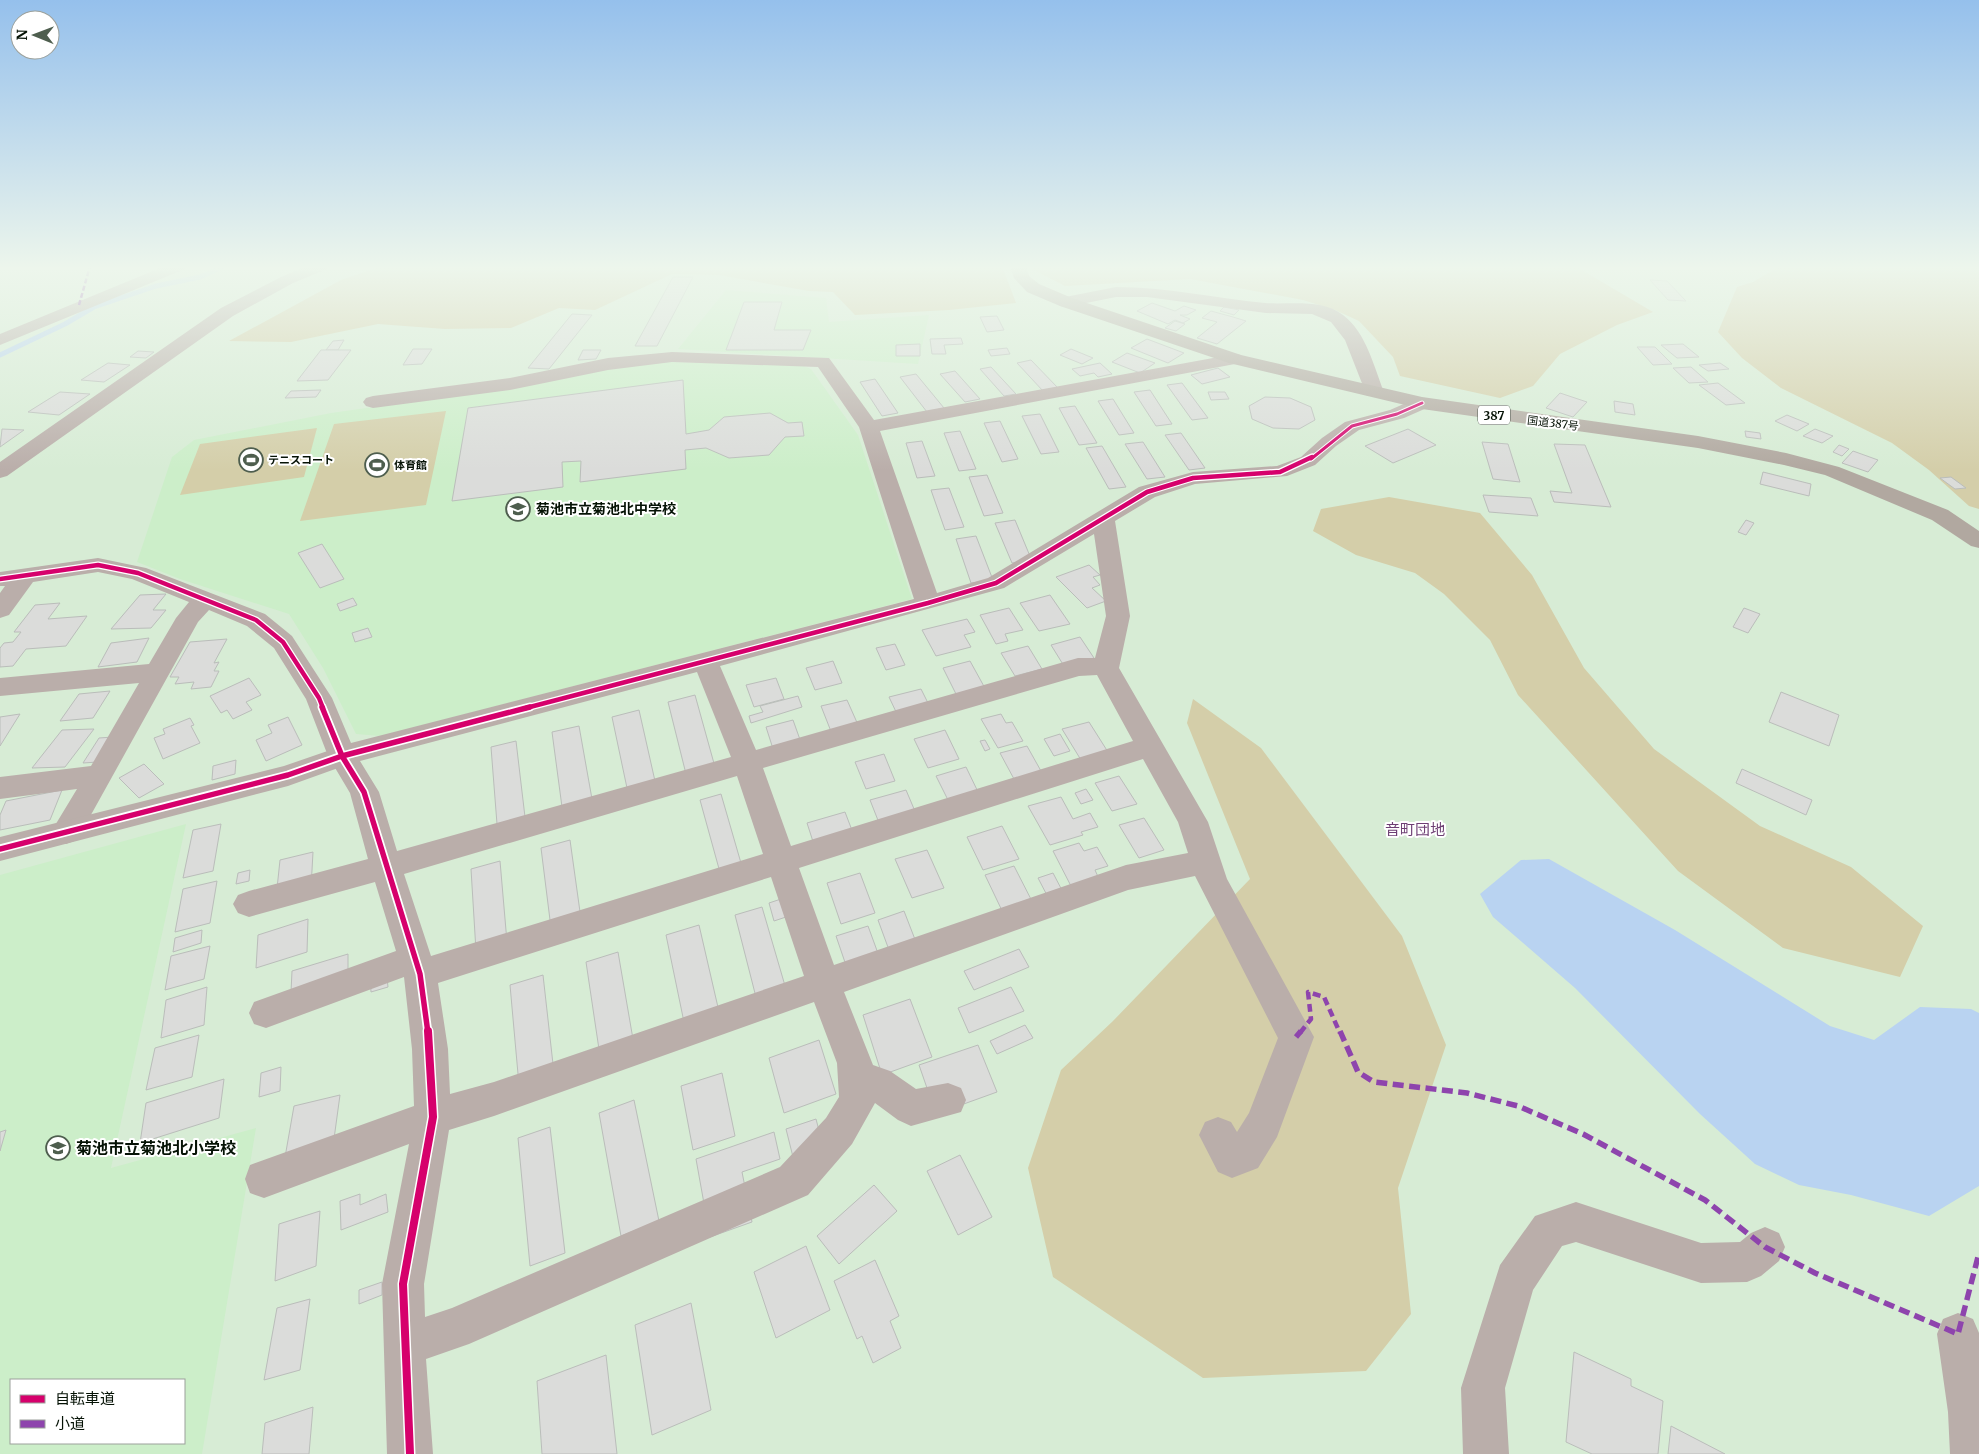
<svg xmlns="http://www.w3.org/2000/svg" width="1979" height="1454" font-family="Merriweather,'Noto Sans JP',serif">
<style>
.built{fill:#cceec9;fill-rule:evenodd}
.green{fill:#d4cea9}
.water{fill:#b9d3f1}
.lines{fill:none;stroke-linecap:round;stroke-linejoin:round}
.stream{stroke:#b9d3f1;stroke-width:5}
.building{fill:#dbdcda;stroke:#babdba}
.minor{fill:#baaeaa;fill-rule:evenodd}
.tertiary{fill:#baaeaa;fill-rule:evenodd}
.trunk{fill:#b1a8a0;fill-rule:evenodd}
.quiet-far2{stroke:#8e44ad;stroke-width:2.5;stroke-dasharray:5 2.5;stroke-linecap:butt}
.quiet-far1{stroke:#8e44ad;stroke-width:4.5;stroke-dasharray:8 4.5;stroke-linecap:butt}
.quiet{stroke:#8e44ad;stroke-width:5.5;stroke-dasharray:11 5.5;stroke-linecap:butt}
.cycleway-far3-casing{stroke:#fff;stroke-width:5}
.cycleway-far2-casing{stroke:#fff;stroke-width:7}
.cycleway-far1-casing{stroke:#fff;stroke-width:9}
.cycleway-casing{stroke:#fff;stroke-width:11}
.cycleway-far3{stroke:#d6006c;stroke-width:3}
.cycleway-far2{stroke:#d6006c;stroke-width:4.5}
.cycleway-far1{stroke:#d6006c;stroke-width:5.5}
.cycleway{stroke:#d6006c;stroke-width:8}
.labels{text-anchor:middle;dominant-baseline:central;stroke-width:4;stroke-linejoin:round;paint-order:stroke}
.far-street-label{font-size:11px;fill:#051205;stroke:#fff}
.far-poi-label{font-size:11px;font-weight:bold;fill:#051205;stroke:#fff;text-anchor:start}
.shield{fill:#fff;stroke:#505950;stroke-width:1}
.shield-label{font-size:12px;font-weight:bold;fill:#051205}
.poi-label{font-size:14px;font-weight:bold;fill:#051205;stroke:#fff;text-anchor:start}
.neighbourhood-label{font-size:15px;fill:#6e3f74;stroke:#fff}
.near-poi-label{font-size:16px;font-weight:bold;fill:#051205;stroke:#fff;text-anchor:start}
</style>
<rect width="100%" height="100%" fill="#d7ecd5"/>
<g class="built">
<polygon points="726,290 826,298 829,322 929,315 918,364 678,349"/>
<polygon points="668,362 801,365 811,369 858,435 912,599 380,736 356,734 323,668 289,614 180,579 137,562 172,457 194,440 331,413 537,384 599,370"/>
<path d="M186 824 111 1168 256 1128 202 1454H0V875ZM11 1380H184V1443H11Z"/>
</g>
<g class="green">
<polygon points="382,266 1002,266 1016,303 949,310 855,315 833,292 809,291 719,275 672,274 595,310 559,308 511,328 445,329 378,324 291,342 229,341 341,280"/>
<polygon points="1031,266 1575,266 1653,312 1617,325 1560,354 1533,386 1500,398 1400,376 1393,357 1359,321 1335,310 1303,300 1190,279 1065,286 1032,269"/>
<polygon points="1780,266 1979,266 1979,509 1969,506 1929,470 1892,443 1781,388 1742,358 1718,332 1737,287 1753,282"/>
<polygon points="446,411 426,505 300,521 334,424"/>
<polygon points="317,428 304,477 180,495 200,444"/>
<polygon points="1389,497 1480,513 1532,575 1584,668 1654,749 1760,826 1851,867 1923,926 1900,977 1783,948 1678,871 1518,695 1490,640 1444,594 1415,573 1356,555 1313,531 1321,509"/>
<polygon points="1193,699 1261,748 1402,936 1446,1045 1398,1188 1411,1314 1366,1371 1203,1378 1053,1277 1028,1168 1061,1070 1113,1021 1250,879 1187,723"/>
</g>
<polygon class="water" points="1549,859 1675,930 1830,1026 1874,1040 1920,1007 1971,1009 1979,1013 1979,1186 1929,1216 1851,1195 1799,1185 1755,1164 1700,1114 1575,988 1493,917 1480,894 1521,860"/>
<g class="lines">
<polyline class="stream" points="0,355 65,324 94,307 156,286 200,277 225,266"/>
</g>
<g class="building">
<polygon points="673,277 693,277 657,346 635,346"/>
<polygon points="1650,280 1667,281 1686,301 1668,300"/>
<polygon points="744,302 782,302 774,330 811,330 803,350 726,350"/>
<polygon points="1152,303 1175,311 1184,306 1196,310 1187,315 1180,315 1190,319 1183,323 1175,320 1168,324 1137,311"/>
<polygon points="1224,307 1239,310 1234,315 1220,311"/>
<polygon points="1211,311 1233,317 1246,321 1217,344 1197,338 1217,322 1202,318"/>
<polygon points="572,314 592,315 549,369 528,368"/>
<polygon points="997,316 1004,330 987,332 980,317"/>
<polygon points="1175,321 1185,324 1176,331 1165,328"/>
<polygon points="961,338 963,344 944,345 946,354 932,354 930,339"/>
<polygon points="1147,339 1184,353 1168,363 1131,348"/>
<polygon points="344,340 338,350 326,350 333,341"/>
<polygon points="920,344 920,356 896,356 896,345"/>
<polygon points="1683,344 1699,357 1677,358 1661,345"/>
<polygon points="1637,347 1655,347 1672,364 1653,365"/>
<polygon points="1007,348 1010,354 991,356 988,350"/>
<polygon points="413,349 432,349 422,364 403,365"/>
<polygon points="1071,349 1093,358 1082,364 1060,355"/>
<polygon points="321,350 351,350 328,380 297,381"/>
<polygon points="583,350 601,350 596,359 578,360"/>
<polygon points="138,351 154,352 146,358 130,357"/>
<polygon points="1127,353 1155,363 1140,373 1112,362"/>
<polygon points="1031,360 1058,388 1043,391 1017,363"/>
<polygon points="108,363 130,365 104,382 81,380"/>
<polygon points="1100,363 1112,374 1098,377 1094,373 1080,376 1072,369"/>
<polygon points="1720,363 1729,369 1708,371 1699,365"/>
<polygon points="991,367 1016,394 1004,396 980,369"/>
<polygon points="1691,367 1708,382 1689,383 1673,368"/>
<polygon points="1218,368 1230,377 1202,384 1191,375"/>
<polygon points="955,371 980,399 965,402 940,374"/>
<polygon points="916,374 944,408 927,412 900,377"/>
<polygon points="875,379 898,413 882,416 860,382"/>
<polygon points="683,380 686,434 709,430 724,417 770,413 788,423 802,422 804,436 785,437 769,455 729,458 706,448 685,450 686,469 580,482 581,461 562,462 563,487 452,501 468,408"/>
<polygon points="1182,383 1208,418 1192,420 1167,385"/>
<polygon points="1718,383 1745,403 1726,405 1699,385"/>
<polygon points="321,390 316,397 285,398 291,391"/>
<polygon points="1150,390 1172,424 1156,426 1134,392"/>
<polygon points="60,392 90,394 59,415 28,412"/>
<polygon points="1208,392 1225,392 1229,399 1211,400"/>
<polygon points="1560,393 1587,402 1573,417 1546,408"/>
<polygon points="1265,397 1290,398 1311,407 1315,420 1299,429 1273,428 1252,419 1249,406"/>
<polygon points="1113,399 1134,433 1119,435 1098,401"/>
<polygon points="1614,401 1633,404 1635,415 1615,412"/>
<polygon points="1075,406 1097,443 1079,445 1059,408"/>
<polygon points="1040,414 1059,452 1041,454 1022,416"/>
<polygon points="1787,415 1809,424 1797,431 1775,421"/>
<polygon points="1000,421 1018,459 1002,462 984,423"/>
<polygon points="2,429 24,430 0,447"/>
<polygon points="1408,429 1436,445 1393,463 1365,446"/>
<polygon points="1815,429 1833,436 1822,443 1803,436"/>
<polygon points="960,431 976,469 959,471 944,433"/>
<polygon points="1745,431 1760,433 1761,439 1746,437"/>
<polygon points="1181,433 1205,468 1189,470 1165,435"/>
<polygon points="922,441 935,476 917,478 906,443"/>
<polygon points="1143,442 1165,477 1147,479 1125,444"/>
<polygon points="1482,442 1508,444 1520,482 1493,479"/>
<polygon points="1554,444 1585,445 1611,507 1554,502 1550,491 1572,493"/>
<polygon points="1839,445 1849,449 1842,456 1833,452"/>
<polygon points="1102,446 1126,487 1109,489 1086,448"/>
<polygon points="1853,451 1878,460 1868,472 1842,463"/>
<polygon points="1763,472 1811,484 1809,496 1760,484"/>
<polygon points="987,475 1003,513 984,516 969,477"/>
<polygon points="1951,477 1966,488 1955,489 1940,478"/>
<polygon points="949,488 964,527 945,530 931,490"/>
<polygon points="1483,495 1531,498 1538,516 1489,512"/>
<polygon points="1015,520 1032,561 1012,563 995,523"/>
<polygon points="1746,520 1754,523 1746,535 1738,532"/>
<polygon points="976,536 993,580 971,583 956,539"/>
<polygon points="322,544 344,579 320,588 298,553"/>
<polygon points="1089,565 1100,575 1093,577 1100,585 1092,588 1106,601 1087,608 1056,577"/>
<polygon points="166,594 153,610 166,610 151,628 111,629 140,595"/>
<polygon points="1050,595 1070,624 1039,631 1020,603"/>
<polygon points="353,598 357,605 340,611 337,604"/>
<polygon points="60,603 48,619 87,616 66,646 26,649 13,666 0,667 0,648 4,643 13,642 21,632 14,632 35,605"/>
<polygon points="1009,608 1023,630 1005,634 1008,641 996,644 980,615"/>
<polygon points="1744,608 1760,614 1748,633 1733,627"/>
<polygon points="967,619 975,632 964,635 971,647 936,656 922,630"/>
<polygon points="368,628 372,637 355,642 352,633"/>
<polygon points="1080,637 1094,658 1064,666 1051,645"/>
<polygon points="149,638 137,662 98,667 111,643"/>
<polygon points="227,639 214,663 219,662 214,671 219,671 211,687 191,689 194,682 175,684 179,677 170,677 190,642"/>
<polygon points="895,644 905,665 886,670 876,648"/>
<polygon points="1028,646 1042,669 1015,676 1001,653"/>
<polygon points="833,661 842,683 815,690 806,668"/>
<polygon points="970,661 986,690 958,698 943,668"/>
<polygon points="249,678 261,695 246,702 252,710 233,719 227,710 221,713 210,696"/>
<polygon points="776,678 784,699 754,707 746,685"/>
<polygon points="921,689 930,707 898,716 889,697"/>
<polygon points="110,691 93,718 60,721 79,694"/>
<polygon points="1781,692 1839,715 1829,746 1769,722"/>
<polygon points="695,695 715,767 686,774 668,702"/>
<polygon points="798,696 802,707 751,723 749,716 763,712 760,706"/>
<polygon points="847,700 859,727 832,734 821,706"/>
<polygon points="639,710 655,781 627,788 612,717"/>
<polygon points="20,714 0,746 0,717"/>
<polygon points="1001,714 1006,723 1012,722 1023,741 998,748 981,719"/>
<polygon points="288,717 302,745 266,761 256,740 272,733 268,725"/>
<polygon points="190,718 194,725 191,726 200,743 163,759 154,738 165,734 163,729"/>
<polygon points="793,720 803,748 775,755 766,727"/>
<polygon points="1089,722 1108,752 1081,760 1062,729"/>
<polygon points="579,726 592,799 562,807 552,732"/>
<polygon points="94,729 65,767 32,768 62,730"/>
<polygon points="945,730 959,759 928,768 914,739"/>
<polygon points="1060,734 1070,751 1054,756 1044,739"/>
<polygon points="113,737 98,762 83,763 99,738"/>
<polygon points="985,740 990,749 985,751 980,741"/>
<polygon points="516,741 525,817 497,824 491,747"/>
<polygon points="1027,746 1041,771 1014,779 1000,753"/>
<polygon points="884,754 895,781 866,789 855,762"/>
<polygon points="236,760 235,774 212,780 213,766"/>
<polygon points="144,764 164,784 139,798 119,778"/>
<polygon points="966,767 980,796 950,804 936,776"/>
<polygon points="1742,769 1812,800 1806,815 1736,783"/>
<polygon points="1119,776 1137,804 1112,811 1095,783"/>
<polygon points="1086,789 1093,800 1081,804 1075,793"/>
<polygon points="62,790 50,820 0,830 0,815 6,801"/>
<polygon points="906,790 920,823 883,833 870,800"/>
<polygon points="721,794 743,870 721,876 700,800"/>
<polygon points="1061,797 1073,819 1090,813 1098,827 1081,832 1083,835 1050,845 1028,806"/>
<polygon points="845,812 858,846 818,857 807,823"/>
<polygon points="1144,818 1164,850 1139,858 1119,825"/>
<polygon points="221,824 213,871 183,878 193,830"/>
<polygon points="1002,826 1019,859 983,870 967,837"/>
<polygon points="570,840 581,919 551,928 541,848"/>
<polygon points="1079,843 1084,851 1097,847 1108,866 1095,870 1099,879 1072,888 1053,851"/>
<polygon points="927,850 944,888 912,898 895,859"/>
<polygon points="313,852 311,888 276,898 280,860"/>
<polygon points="500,861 507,942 476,951 471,869"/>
<polygon points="1014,866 1036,909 1006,919 985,875"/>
<polygon points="250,870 249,881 236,884 238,873"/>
<polygon points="860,873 875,913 841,924 827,883"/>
<polygon points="1053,873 1065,896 1050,901 1038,878"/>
<polygon points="217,881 210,923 175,932 183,889"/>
<polygon points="784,898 789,916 774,921 769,903"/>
<polygon points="762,907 788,996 758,1005 735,915"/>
<polygon points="904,911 916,942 889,950 878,920"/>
<polygon points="308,919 307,952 256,968 258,935"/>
<polygon points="699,925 720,1016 685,1027 666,935"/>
<polygon points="868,926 883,967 850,977 836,936"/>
<polygon points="202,930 201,943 173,952 175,938"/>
<polygon points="210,946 204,979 165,990 171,956"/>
<polygon points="1019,949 1029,967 974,990 964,971"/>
<polygon points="618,952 634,1045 600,1056 586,962"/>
<polygon points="348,954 348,996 290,1013 292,971"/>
<polygon points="386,968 388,987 371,992 370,973"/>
<polygon points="543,975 554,1073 519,1085 510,985"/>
<polygon points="207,987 204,1025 161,1038 166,1000"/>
<polygon points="1011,987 1024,1011 969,1033 958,1008"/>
<polygon points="910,999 932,1057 882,1075 863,1015"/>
<polygon points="1025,1025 1033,1038 997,1054 990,1041"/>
<polygon points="199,1035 192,1077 146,1090 155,1048"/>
<polygon points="819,1040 836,1094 784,1113 769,1058"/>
<polygon points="978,1045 997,1092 936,1114 919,1065"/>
<polygon points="281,1067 280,1091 259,1097 261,1073"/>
<polygon points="722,1073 735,1136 693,1150 681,1086"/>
<polygon points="224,1079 219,1118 140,1143 146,1103"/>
<polygon points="340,1095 330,1168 281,1180 294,1106"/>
<polygon points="634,1100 659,1221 621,1236 599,1113"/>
<polygon points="816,1119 824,1150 794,1161 786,1129"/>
<polygon points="550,1127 565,1253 530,1266 518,1138"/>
<polygon points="6,1130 0,1151 0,1132"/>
<polygon points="774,1132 780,1159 742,1172 752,1222 710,1237 696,1159"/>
<polygon points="960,1155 992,1217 958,1235 927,1171"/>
<polygon points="874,1185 897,1211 839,1264 817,1236"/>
<polygon points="360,1194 360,1205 386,1194 388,1212 341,1230 340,1201"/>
<polygon points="320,1211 316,1266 275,1281 279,1224"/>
<polygon points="806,1246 830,1310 776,1338 754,1272"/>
<polygon points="875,1260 899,1316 890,1321 901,1348 873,1363 862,1336 857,1339 834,1281"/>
<polygon points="382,1282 382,1295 359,1304 359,1290"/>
<polygon points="310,1299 300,1370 264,1380 277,1308"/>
<polygon points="691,1303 711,1410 652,1435 635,1325"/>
<polygon points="1574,1352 1631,1379 1631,1386 1663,1401 1658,1454 1592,1454 1566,1442"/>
<polygon points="606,1355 617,1454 542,1454 537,1381"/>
<polygon points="313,1407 309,1454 262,1454 265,1423"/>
<polygon points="1671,1426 1725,1454 1668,1454"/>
</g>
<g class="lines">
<g class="minor">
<polygon points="165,266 187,266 185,269 0,345 0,334"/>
<path d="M1116 287C1166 287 1215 298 1265 303 1290 305 1321 298 1343 315 1366 332 1374 367 1384 392L1381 396H1367L1345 340 1331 322 1312 314 1266 313 1147 297H1116L1066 307 1060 306 1058 302 1060 298Z"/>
<path d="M672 352 829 358 874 420 1235 354 1241 355 1244 359 1241 363 1235 364 880 431 937 593 988 578 1139 487 1193 472 1277 466 1301 457 1322 438 1345 422 1390 410 1415 399H1429L1432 403 1429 407 1404 418 1359 430 1336 446 1315 465 1287 476 1195 484 1155 497 1115 521 1130 616 1119 668 1208 822 1227 879 1314 1037 1277 1137 1258 1168 1232 1178 1218 1172 1199 1135 1205 1122 1218 1117 1231 1122 1237 1132 1249 1113 1278 1038 1195 876 1128 890 844 992 873 1065 890 1071 916 1089 948 1083 961 1088 966 1100 961 1112 911 1126 898 1120 875 1103 852 1144 808 1195 469 1344 426 1359 433 1454H387L382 1284 409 1144 264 1198 250 1193 245 1179 250 1165 414 1106 412 1049 404 977 266 1028 254 1024 249 1013 254 1002 396 951 375 882 249 917 238 913 233 904 238 895 249 891 368 859 350 793 328 756 306 699 274 648 247 626 209 610 198 622 77 840 66 844 55 840 51 832 77 789 0 799V777L91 766 139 683 0 696V678L149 664 176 618 189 602 132 579 98 572 33 582 9 615 0 618V593L5 586H0V572L98 558 146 568 265 614 292 636 332 698 351 743 914 599 859 427 818 367 672 362 608 370 510 390 373 408 366 406 363 402 366 398 373 396 510 378 608 358ZM1094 534 1106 616 1095 658H1078L756 750 720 666 1004 588ZM697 672 731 757 397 851 379 792 360 761ZM1097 675 1133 741 791 846 763 768 1079 676ZM1143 759 1178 822 1188 853 1126 865 834 965 799 868ZM737 776 763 854 431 956 404 874ZM771 877 804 976 494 1082 450 1094 448 1049 438 983ZM814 1002 837 1063 839 1097 826 1118 780 1167 452 1308 425 1317 424 1284 449 1130 494 1116Z"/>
<polygon points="1576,1202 1701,1243 1740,1242 1751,1233 1765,1227 1779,1233 1785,1247 1779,1261 1761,1276 1747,1282 1701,1283 1576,1242 1562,1246 1533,1290 1505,1388 1509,1454 1463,1454 1461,1388 1500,1265 1535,1216"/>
<polygon points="1958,1313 1973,1319 1979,1333 1979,1454 1950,1454 1948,1412 1937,1334 1943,1319"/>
</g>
<g class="tertiary">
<polygon points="307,266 329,266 327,269 293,283 233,316 7,476 0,478 0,462 221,308 281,277"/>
<polygon points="342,746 352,749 356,756 352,763 288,786 0,861 0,837 284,766"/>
</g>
<polygon class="trunk" points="1010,266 1026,266 1029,276 1039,284 1072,298 1241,355 1422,397 1698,436 1786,453 1839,467 1948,510 1979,531 1979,548 1971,546 1932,520 1825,475 1784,465 1698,448 1422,409 1229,363 1060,306 1027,292 1014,278"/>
<polyline class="quiet-far2" points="79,305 90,266"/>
<polyline class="quiet-far1" points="1300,1033 1311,1019 1308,992 1324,997 1340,1033"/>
<g class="quiet">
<polyline points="1340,1031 1358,1072 1374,1082 1467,1093 1518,1106 1583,1134 1705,1200 1765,1247 1815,1273 1958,1334 1979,1253"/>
<polyline points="1296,1037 1301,1031"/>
</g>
<g class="cycleway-far3-casing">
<polyline id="cycleway-far3" points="1311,459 1352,426 1397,414 1422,403"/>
</g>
<g class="cycleway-far2-casing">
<g id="cycleway-far2">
<polyline points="0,579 98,565 138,573 256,620 283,642 319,698 323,708"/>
<polyline points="526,708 928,603 996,583 1147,492 1193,478 1280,472 1312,457"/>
</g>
</g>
<g class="cycleway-far1-casing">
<g id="cycleway-far1">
<polyline points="322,707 342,756 364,792 420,974 428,1033"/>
<polyline points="0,849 288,775 342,756 530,707"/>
</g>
</g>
<g class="cycleway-casing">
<polyline id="cycleway" points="410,1454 403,1284 433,1117 428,1031"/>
</g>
<use href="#cycleway-far3" class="cycleway-far3"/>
<use href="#cycleway-far2" class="cycleway-far2"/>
<use href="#cycleway-far1" class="cycleway-far1"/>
<use href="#cycleway" class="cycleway"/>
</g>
<linearGradient id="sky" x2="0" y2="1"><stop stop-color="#95c0ec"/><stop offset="0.57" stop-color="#edf6ec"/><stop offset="1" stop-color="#edf6ec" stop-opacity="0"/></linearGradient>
<rect width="1979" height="470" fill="url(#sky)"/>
<defs>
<g id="stadium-ring" transform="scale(1.25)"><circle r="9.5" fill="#fff" stroke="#4e5e4e" stroke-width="1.5"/><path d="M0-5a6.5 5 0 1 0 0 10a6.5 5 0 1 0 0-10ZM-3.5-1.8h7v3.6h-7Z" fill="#4e5e4e"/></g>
<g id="school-ring" transform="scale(1.25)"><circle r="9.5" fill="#fff" stroke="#4e5e4e" stroke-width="1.5"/><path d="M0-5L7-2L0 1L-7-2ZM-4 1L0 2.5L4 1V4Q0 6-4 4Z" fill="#4e5e4e"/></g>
</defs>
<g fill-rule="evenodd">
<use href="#stadium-ring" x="251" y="460"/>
<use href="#stadium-ring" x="377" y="465"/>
<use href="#school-ring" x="518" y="509"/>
<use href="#school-ring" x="58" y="1148"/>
</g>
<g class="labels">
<g class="far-street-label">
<text transform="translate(1553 423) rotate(7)">国道387号</text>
</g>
<g class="far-poi-label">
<text x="268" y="460">テニスコート</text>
<text x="394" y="465">体育館</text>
</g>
<rect class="shield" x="1478" y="405.5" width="32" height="19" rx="4"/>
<g class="shield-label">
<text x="1494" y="415">387</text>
</g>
<g class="poi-label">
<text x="536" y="509">菊池市立菊池北中学校</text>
</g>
<g class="neighbourhood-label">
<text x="1415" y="829">音町団地</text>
</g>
<g class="near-poi-label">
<text x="76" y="1148">菊池市立菊池北小学校</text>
</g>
</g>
<rect x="10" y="1379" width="175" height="65" fill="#ffffff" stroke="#9ba09b"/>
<rect x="20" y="1395" width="25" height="8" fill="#d6006c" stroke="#9ba09b"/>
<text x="55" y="1404" font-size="15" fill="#051205">自転車道</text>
<rect x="20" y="1420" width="25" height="8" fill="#8e44ad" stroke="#9ba09b"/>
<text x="55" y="1429" font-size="15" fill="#051205">小道</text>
<g transform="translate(35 35) rotate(271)"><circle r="24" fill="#ffffff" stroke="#9ba09b"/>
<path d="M0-4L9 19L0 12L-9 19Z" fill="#4e5e4e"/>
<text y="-8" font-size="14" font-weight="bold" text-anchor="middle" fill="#051205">N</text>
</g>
</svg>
